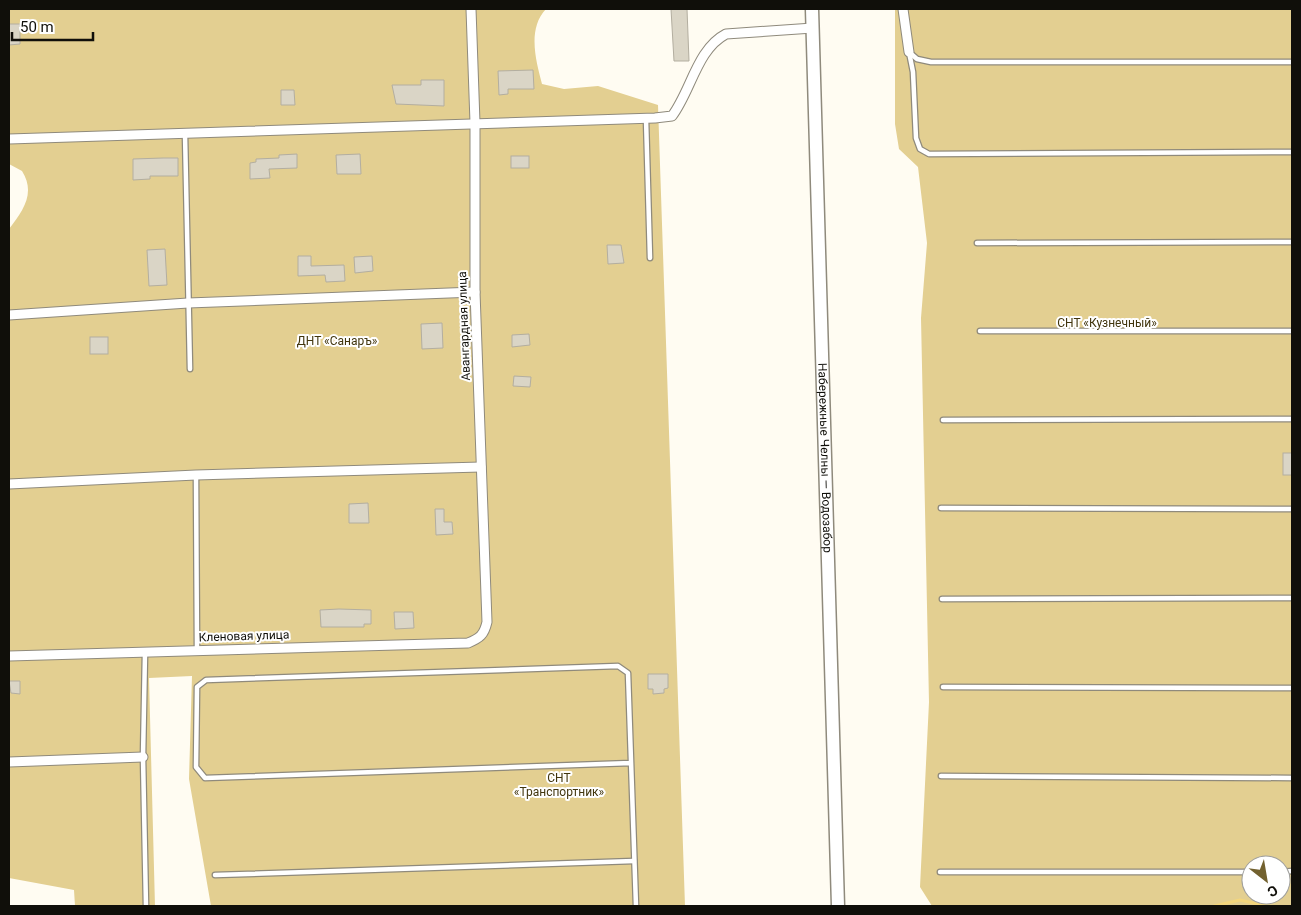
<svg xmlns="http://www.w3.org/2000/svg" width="1301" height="915" font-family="Roboto,sans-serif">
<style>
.green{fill:#e3cf91;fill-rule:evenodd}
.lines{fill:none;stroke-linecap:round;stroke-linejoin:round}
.stream{stroke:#f3d67d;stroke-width:3}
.building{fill:#dad5c6;stroke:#b3aea0}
.lane-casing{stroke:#8f8a7c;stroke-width:7}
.street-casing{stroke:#8f8a7c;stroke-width:11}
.secondary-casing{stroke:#8f8a7c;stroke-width:15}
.lane{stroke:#fff;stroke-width:4.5}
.street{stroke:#fff;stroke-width:9}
.secondary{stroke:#fff;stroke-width:12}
.labels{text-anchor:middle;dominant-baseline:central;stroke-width:4;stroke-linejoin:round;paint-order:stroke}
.park-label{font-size:12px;fill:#41350d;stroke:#fff}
.street-label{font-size:12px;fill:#100f0a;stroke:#fff}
</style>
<rect width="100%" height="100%" fill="#fffcf2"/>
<g class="green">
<path d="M9 9H546C527 29 536 61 542 84L564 89 598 86 658 105 685 906H211L189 779 192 676 149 678 155 906H75L74 890 9 878V229C23 211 36 193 22 171L9 164Z"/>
<path d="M895 9H1292V906H932L920 887 929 702 921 318 927 243 918 167 899 149 895 124ZM1251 865H1281V895H1251Z"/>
</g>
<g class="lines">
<polyline class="stream" points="1214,906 1240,900 1266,906"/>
</g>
<g class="building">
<polygon points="671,9 687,9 689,61 674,61"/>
<polygon points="9,24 20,24 20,44 9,45"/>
<polygon points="533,70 534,89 508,89 508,94 499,95 498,71"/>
<polygon points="421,80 444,80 444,106 396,104 392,85 421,85"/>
<polygon points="281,90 294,90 295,105 281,105"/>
<polygon points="297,154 297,168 269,169 270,178 250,179 250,163 256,162 256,159 279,158 279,155"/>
<polygon points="360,154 361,174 337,174 336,155"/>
<rect x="511" y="156" width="18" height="12"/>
<polygon points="163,158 178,158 178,176 150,176 150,179 133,180 133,159"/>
<polygon points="607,245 621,245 624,263 608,264"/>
<polygon points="165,249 167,285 149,286 147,250"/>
<polygon points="298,256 311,256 311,266 344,265 345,281 326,282 325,275 298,276"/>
<polygon points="372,256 373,271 355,273 354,257"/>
<polygon points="442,323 443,348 422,349 421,324"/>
<polygon points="529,334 530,345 512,347 512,335"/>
<rect x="90" y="337" width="18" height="17"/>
<polygon points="514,376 531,377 530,387 513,386"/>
<rect x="1283" y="453" width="9" height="22"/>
<polygon points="368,503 369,523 349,523 349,504"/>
<polygon points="435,509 444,509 444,522 452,522 453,534 436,535"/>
<polygon points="339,609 371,610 371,624 364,624 364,627 321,627 320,610"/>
<polygon points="394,612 413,612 414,628 395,629"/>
<polygon points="648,674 668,674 668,688 664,689 664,693 653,694 653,689 648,689"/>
<polygon points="9,681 20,681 20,694 11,693"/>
</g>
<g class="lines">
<g class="lane-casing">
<g id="lane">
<polyline points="909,52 913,72 916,138 920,149 929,154 1292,152"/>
<polyline points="909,52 917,59 931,62 1292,62"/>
<polyline points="646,119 650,258"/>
<polyline points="185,134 190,369"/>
<polyline points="977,243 1292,242"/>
<polyline points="980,331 1292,331"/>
<polyline points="943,420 1292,419"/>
<polyline points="196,475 197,650"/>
<polyline points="941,508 1292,509"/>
<polyline points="942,599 1292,598"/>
<polyline points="145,653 143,757 146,906"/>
<polyline points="943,687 1292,688"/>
<polyline points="631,763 205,778 196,767 197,687 206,680 618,666 628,673 636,906"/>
<polyline points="941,776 1292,778"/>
<polyline points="940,872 1251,872"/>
<polyline points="1281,872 1292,871"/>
<polyline points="215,875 634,861"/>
</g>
</g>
<g class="street-casing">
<g id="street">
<polyline points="903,9 909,52"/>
<path d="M9 139 655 118 672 116C691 91 697 49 726 34L813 28"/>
<polyline points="9,315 188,303 475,292"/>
<polyline points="9,484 196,475 481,467"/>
<path d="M9 656 468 643C480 638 484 635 487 622L475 292V123L471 9"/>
<polyline points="9,762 143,757"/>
</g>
</g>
<g class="secondary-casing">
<g id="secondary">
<path id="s1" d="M812 9 838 906"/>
</g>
</g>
<use href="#lane" class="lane"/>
<use href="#street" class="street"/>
<use href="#secondary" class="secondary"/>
</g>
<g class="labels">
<g class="park-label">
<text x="1107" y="323">СНТ «Кузнечный»</text>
<text x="337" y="341">ДНТ «Санаръ»</text>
<text x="559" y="778">СНТ<tspan x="559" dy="14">«Транспортник»</tspan></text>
</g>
<g class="street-label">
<text transform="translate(464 326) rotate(-92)">Авангардная улица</text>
<text stroke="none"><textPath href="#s1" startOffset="449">Набережные Челны — Водозабор</textPath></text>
<text transform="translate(244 636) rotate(-2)">Кленовая улица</text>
</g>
</g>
<rect width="1301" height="915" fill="none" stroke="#100f0a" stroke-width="20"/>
<g transform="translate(1266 880) rotate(149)"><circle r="24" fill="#ffffff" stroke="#9f9f9d"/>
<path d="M0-4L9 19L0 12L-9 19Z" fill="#72612f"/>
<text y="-8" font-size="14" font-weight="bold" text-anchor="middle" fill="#100f0a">С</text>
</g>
<path d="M12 32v8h81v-8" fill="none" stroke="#100f0a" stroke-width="2.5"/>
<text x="20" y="32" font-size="15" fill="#100f0a" stroke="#ffffff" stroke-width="4" paint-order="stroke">50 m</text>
</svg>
